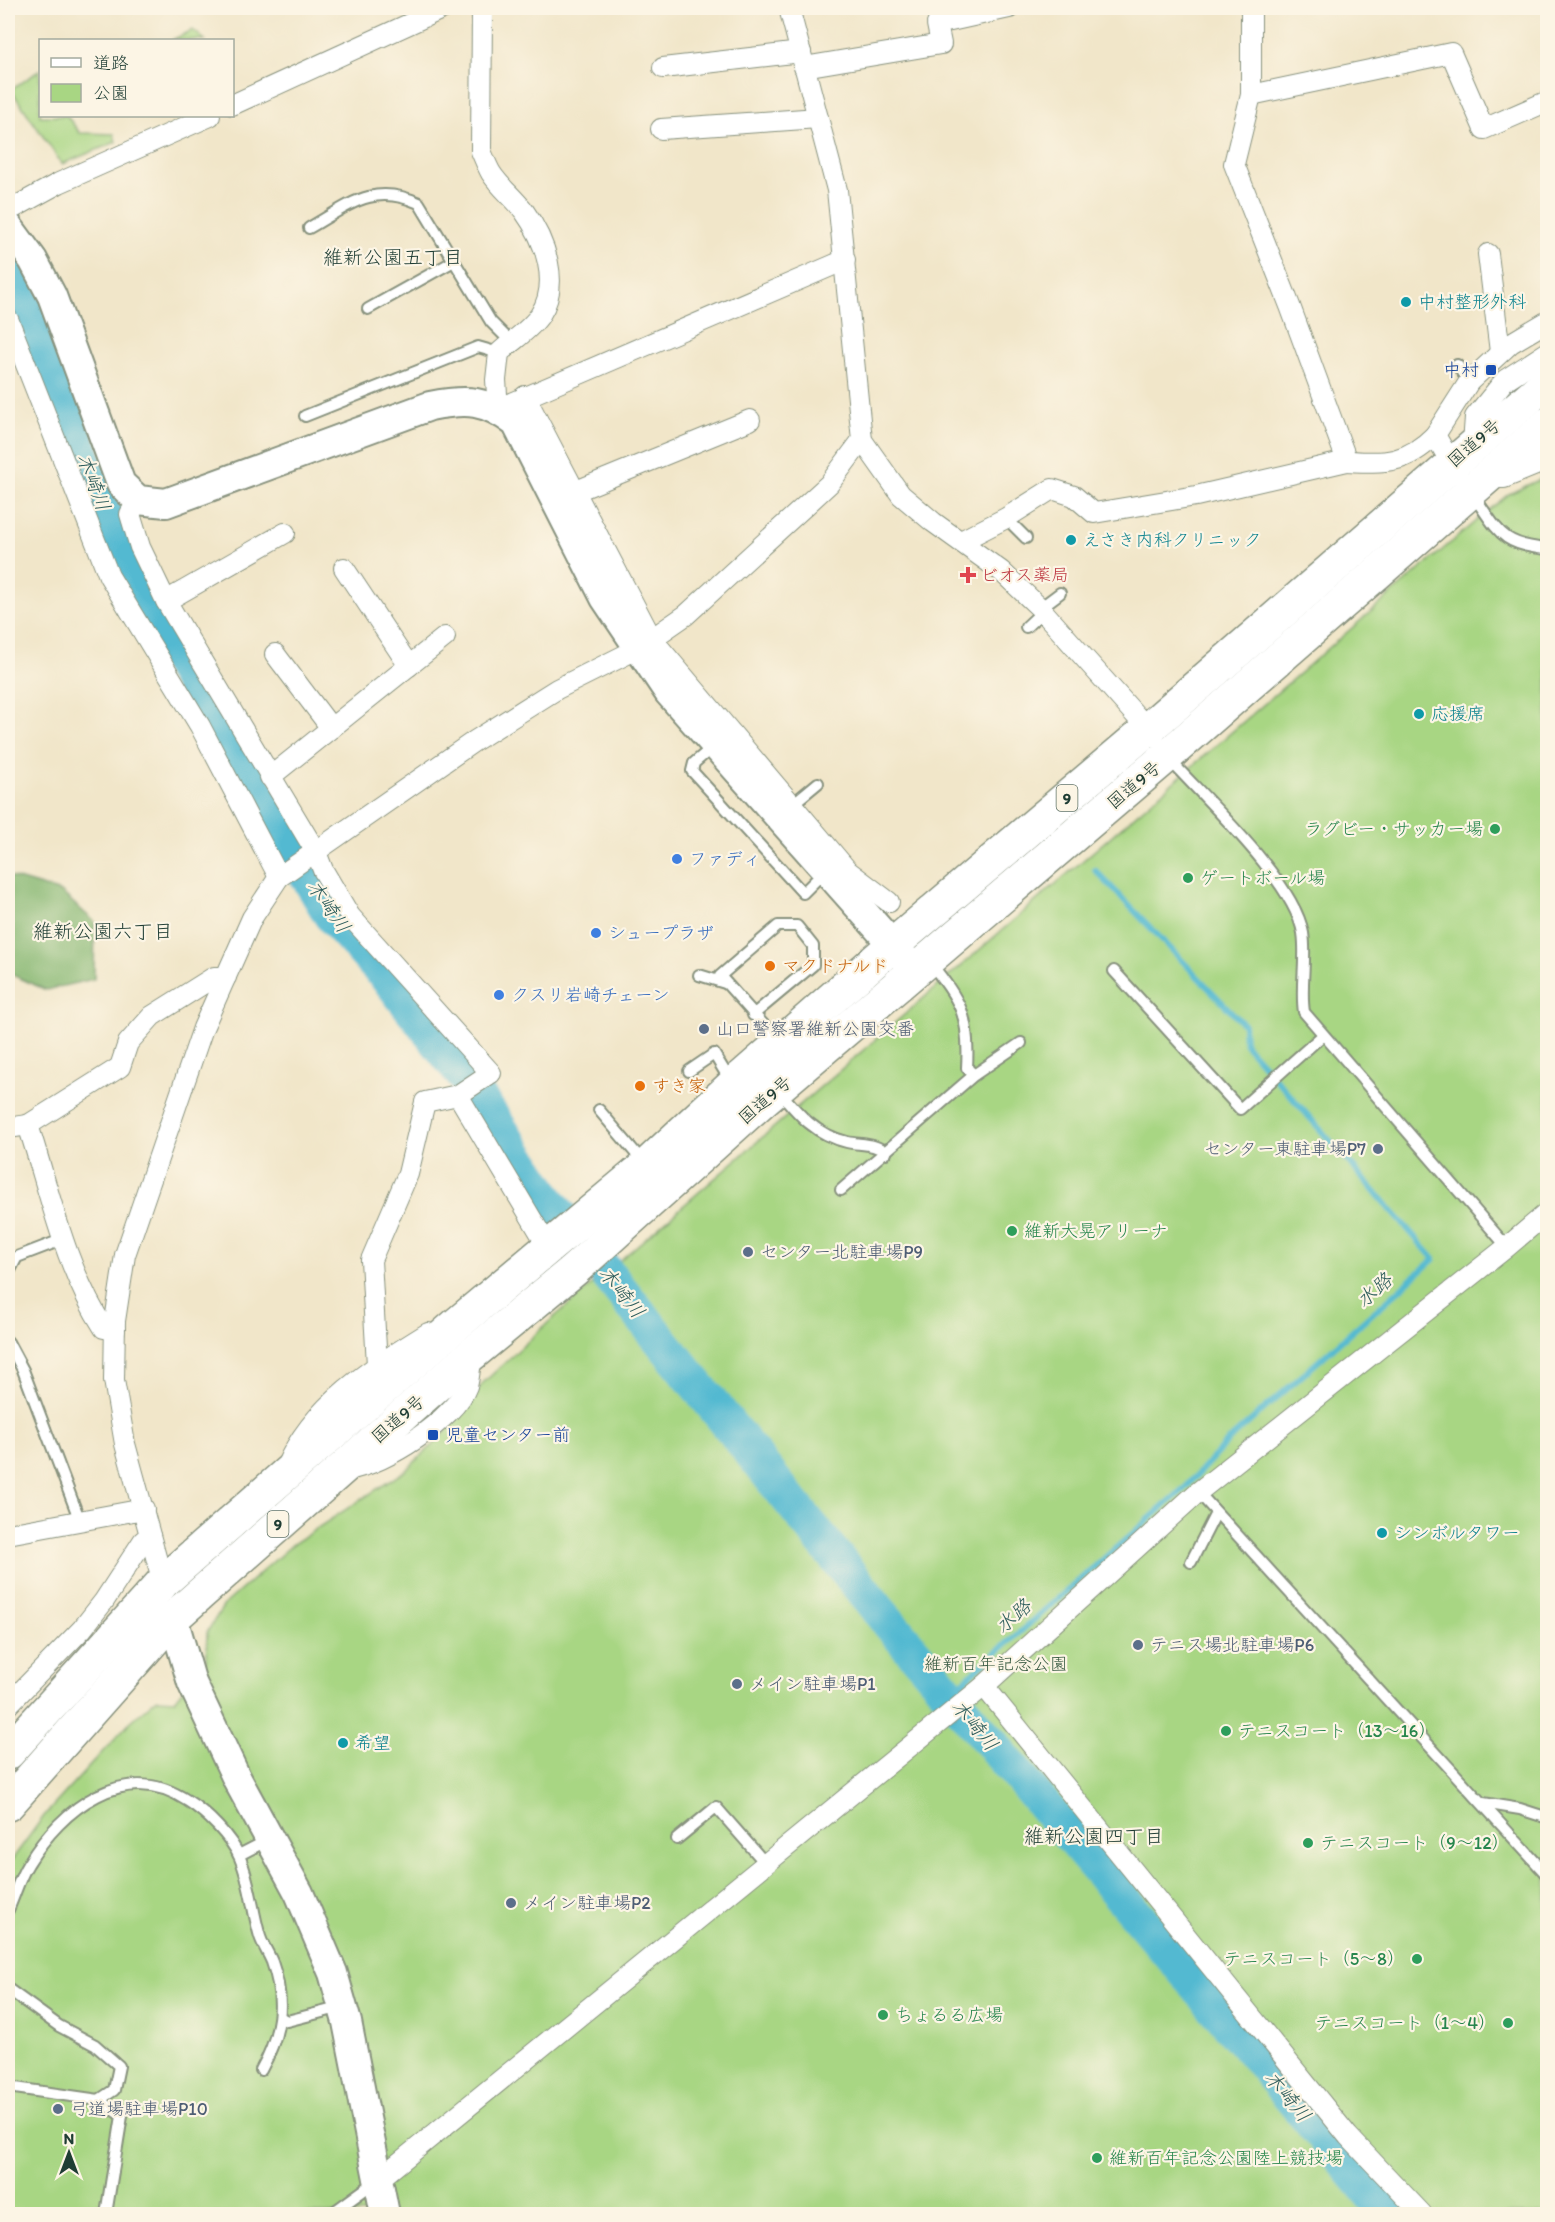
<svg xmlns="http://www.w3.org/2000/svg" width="1555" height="2222" font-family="Itim,'Klee One',sans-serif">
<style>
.green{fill:#a8d683;stroke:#648a5c;stroke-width:1.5}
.forest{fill:#86b771;stroke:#527a52;stroke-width:1.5}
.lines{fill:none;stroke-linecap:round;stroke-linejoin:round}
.stream{stroke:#53b9d1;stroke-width:6}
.river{stroke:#53b9d1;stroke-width:36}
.lane-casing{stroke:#88927e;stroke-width:14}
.street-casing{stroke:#88927e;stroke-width:22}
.secondary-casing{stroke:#88927e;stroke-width:32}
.highway-casing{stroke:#88927e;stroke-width:36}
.lane{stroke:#fff;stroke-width:10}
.street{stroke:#fff;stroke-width:20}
.secondary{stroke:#fff;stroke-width:28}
.highway{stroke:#fff;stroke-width:33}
.culture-dot{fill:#0f9aa8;stroke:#fcf5e5;stroke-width:2}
.transit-dot{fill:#1a4fb4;stroke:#fcf5e5;stroke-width:2}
.health-dot{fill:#e0444e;stroke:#fcf5e5;stroke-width:2}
.leisure-dot{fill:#2e9e5b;stroke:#fcf5e5;stroke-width:2}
.shop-dot{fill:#3f7fe0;stroke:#fcf5e5;stroke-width:2}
.food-dot{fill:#e8710a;stroke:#fcf5e5;stroke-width:2}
.service-dot{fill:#5c6f8a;stroke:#fcf5e5;stroke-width:2}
.labels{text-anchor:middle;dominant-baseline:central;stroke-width:4.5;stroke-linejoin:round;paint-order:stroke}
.shield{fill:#fcf5e5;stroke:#617469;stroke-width:1.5}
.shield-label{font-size:16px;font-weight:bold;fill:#1f3d34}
.culture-label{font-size:18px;fill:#0d838f;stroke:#fcf5e5;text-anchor:start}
.transit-label{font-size:18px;fill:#164399;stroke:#fcf5e5;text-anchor:end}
.street-label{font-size:18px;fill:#1f3d34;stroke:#fcf5e5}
.health-label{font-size:18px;fill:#be3a42;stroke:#fcf5e5;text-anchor:start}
.leisure-label{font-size:18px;fill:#27864d;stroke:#fcf5e5;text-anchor:start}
.shop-label{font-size:18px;fill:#366cbe;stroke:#fcf5e5;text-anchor:start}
.food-label{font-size:18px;fill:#c56008;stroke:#fcf5e5;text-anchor:start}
.service-label{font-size:18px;fill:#4e5e75;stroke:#fcf5e5;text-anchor:start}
.park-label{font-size:18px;fill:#3a5c44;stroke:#fcf5e5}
.neighbourhood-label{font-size:20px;fill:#1f3d34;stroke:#fcf5e5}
.water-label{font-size:20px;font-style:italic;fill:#2c5c5b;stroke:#fcf5e5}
</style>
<rect width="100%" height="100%" fill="#fcf5e5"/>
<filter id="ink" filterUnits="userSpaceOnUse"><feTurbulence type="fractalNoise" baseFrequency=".0167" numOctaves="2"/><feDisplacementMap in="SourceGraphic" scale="12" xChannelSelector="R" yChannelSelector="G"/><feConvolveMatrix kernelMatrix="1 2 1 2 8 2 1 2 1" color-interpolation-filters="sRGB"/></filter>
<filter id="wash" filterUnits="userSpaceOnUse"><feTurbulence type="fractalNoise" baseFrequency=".008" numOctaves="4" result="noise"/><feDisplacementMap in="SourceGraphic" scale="24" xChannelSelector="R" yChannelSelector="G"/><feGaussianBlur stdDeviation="1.35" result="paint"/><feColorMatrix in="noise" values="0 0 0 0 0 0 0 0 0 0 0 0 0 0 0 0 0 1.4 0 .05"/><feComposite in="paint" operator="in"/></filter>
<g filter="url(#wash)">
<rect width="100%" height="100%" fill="#f1e6c9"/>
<g class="green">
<polygon points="193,30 205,40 172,40"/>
<polygon points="40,70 40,116 67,116 80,133 114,134 116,142 62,164 11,90"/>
<polygon points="1547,476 1547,2214 8,2214 8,1865 44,1816 128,1724 156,1699 175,1700 206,1661 207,1632 224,1605 293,1544 405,1471 441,1437 483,1383 552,1319 1477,520 1509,494"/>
</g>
<polygon class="forest" points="8,876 61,892 95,922 94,979 46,990 8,973"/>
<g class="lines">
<polyline class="stream" points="949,1694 1187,1486 1228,1441 1434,1259 1245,1044 1244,1025 1095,870"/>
<polyline class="river" points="8,272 30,317 102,506 154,620 331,915 392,983 465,1077 547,1199 884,1617 1259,2059 1388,2214"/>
</g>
</g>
<g filter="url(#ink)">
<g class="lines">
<g class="lane-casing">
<g id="lane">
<path d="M309 228C348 206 372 182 419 203L491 322 511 342"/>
<polyline points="368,309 454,261"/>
<polyline points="1457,365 1469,382"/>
<polyline points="305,416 478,347 499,353"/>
<path d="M1473 495C1499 531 1500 545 1548 549"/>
<polyline points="1006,518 1026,538"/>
<polyline points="1040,608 1060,593"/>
<polyline points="1026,627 1043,611"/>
<polyline points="715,745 694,763 692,771 803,893 826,870"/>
<path d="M1169 759C1206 800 1294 881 1303 933 1307 959 1300 986 1304 1012L1507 1247"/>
<polyline points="789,807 818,783"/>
<path d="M929 961C961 1002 970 1015 967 1068L974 1075"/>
<polyline points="1114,971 1240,1109 1323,1035"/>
<polyline points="699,975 725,983"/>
<polyline points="753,1015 813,965 813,946 797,926 778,926 720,976 778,1041"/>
<polyline points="689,1071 714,1054 731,1082"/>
<path d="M780 1092C799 1115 816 1135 847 1142 860 1145 876 1143 886 1153"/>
<polyline points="599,1110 644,1163"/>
<polyline points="841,1190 974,1075 1021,1043"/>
<polyline points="8,1274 17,1257 64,1239"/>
<polyline points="8,1342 23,1370 80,1521"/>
<polyline points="1198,1492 1548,1876"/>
<polyline points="1191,1562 1216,1513"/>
<polyline points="1483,1803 1520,1809 1548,1818"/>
<polyline points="677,1839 716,1807 766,1864"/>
<polyline points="239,1855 268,1840"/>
<path d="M8 1910C15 1895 19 1878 28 1864 62 1808 125 1759 188 1801 207 1813 231 1837 240 1858 250 1882 252 1908 259 1933 261 1943 268 1952 272 1962 286 2001 281 2034 261 2070"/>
<polyline points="8,1989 59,2026 95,2045 119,2066 114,2090 99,2100"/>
<polyline points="281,2018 287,2021 342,2007"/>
<polyline points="8,2087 99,2100 122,2116 106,2214"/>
<polyline points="331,2214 375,2182"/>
</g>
</g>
<g class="street-casing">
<g id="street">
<path d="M482 8 481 151C484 158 487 166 491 173 500 187 514 198 524 211 545 240 561 283 540 315 530 330 513 340 499 353L496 380 498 409 845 260"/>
<polyline points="789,8 837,190 862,440 901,495 933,522 1001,571 1040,608 1154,736"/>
<path d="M1251 8V95L1234 164 1290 306 1347 461C1386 463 1406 464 1435 435L1457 473"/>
<polyline points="804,67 941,44 937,24 1009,8"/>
<polyline points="663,68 801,52"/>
<polyline points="1251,95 1451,53 1484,129 1548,101"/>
<polyline points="232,105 444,8"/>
<polyline points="661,129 818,118"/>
<polyline points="8,211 59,183 210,116"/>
<polyline points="1488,254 1500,352"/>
<polyline points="8,319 109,576 200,726 279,877"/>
<polyline points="525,396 652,639 848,871 889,902"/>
<polyline points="1435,435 1469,382 1511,343 1548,321"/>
<polyline points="1473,444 1475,417 1505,380 1548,352"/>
<polyline points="1491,478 1504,478 1548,460"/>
<polyline points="564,496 750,420"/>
<polyline points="138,500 130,514 140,547 166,601 316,852 323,870 350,916 491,1073 458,1095 425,1102 408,1174 371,1260 377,1365"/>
<polyline points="961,541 1006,518 1052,489 1074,496 1094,513 1196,496 1347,461"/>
<polyline points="344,568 409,666"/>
<polyline points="166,601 285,533"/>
<polyline points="275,654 331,728"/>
<polyline points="270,777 445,637"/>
<polyline points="458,1095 549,1248"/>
<polyline points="8,1128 28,1125"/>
<path d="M115 1330 104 1328C65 1268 50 1193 28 1125L120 1067 128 1043 152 1016 214 977H226"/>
<path d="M286 1467C312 1405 373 1367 428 1333"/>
<path d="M350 1469C384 1465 455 1419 467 1386 470 1376 470 1364 472 1354"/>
<polyline points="8,1534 144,1509"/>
<polyline points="165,1590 125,1444 114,1380 115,1321 125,1255 203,1028 252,918 279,877 473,742 557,689 637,649 686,615 829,484 862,440"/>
<polyline points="984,1686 1348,2136 1422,2214"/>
<polyline points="8,1705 82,1629 104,1601 143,1541 150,1536"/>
<polyline points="378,2180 984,1686 1198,1492 1507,1247 1548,1212"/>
</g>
</g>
<g class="secondary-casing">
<g id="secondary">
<path d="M8 226 33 260 52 296 121 484 138 500 166 503 430 406C467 399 485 399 516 423L605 598 669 693 915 970"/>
<polyline points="173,1618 192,1683 237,1779 299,1893 333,1973 347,2022 385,2214"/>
</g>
</g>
<g class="highway-casing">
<g id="highway">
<polyline points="8,1753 163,1582 457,1324 647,1165 733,1085 893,945 1149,728 1548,381"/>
<polyline points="8,1804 173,1618 472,1354 574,1270 762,1101 1167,756 1548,424"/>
</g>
</g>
<use href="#lane" class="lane"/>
<use href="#street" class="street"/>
<use href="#secondary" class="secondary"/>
<use href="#highway" class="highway"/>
</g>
</g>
<g class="culture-dot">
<circle cx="1406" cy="302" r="6"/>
<circle cx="1071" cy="540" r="6"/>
<circle cx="1419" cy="714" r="6"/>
<circle cx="1382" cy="1533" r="6"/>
<circle cx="343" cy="1743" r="6"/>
</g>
<g class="transit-dot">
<rect x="1485" y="364" width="12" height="12" rx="3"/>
<rect x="427" y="1429" width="12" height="12" rx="3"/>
</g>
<path class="health-dot" d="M965 566h6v6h6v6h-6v6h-6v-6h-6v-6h6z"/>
<g class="leisure-dot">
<circle cx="1495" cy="829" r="6"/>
<circle cx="1188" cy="878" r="6"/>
<circle cx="1012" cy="1231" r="6"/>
<circle cx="1226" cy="1731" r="6"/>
<circle cx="1308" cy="1843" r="6"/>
<circle cx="1417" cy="1959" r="6"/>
<circle cx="883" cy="2015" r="6"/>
<circle cx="1508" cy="2023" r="6"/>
<circle cx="1097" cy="2158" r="6"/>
</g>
<g class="shop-dot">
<circle cx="677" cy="859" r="6"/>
<circle cx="596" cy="933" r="6"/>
<circle cx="499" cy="995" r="6"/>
</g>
<g class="food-dot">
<circle cx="770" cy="966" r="6"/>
<circle cx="640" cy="1086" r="6"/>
</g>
<g class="service-dot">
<circle cx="704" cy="1029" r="6"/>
<circle cx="1378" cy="1149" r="6"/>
<circle cx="748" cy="1252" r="6"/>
<circle cx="1138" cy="1645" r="6"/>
<circle cx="737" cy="1684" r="6"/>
<circle cx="511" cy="1903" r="6"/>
<circle cx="58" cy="2109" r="6"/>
</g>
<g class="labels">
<g class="shield">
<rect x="1056.5" y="785" width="21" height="26" rx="4.5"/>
<rect x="267.5" y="1511" width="21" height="26" rx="4.5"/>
</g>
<g class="shield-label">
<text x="1067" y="798">9</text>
<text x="278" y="1524">9</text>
</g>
<g class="culture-label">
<text x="1418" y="302">中村整形外科</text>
<text x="1083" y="540">えさき内科クリニック</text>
<text x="1431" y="714">応援席</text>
<text x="1394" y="1533">シンボルタワー</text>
<text x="355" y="1743">希望</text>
</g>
<g class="transit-label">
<text x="1479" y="370">中村</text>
<text x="445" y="1435" text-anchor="start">児童センター前</text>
</g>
<g class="street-label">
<text transform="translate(1474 443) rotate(-41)">国道9号</text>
<text transform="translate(1134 785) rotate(-40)">国道9号</text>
<text transform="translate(765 1100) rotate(-41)">国道9号</text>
<text transform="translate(398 1419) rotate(-41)">国道9号</text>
</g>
<g class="health-label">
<text x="980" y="575">ビオス薬局</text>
</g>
<g class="leisure-label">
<text x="1483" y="829" text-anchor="end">ラグビー・サッカー場</text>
<text x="1200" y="878">ゲートボール場</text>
<text x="1024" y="1231">維新大晃アリーナ</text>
<text x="1238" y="1731">テニスコート（13～16）</text>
<text x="1320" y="1843">テニスコート（9～12）</text>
<text x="1405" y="1959" text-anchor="end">テニスコート（5～8）</text>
<text x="895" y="2015">ちょるる広場</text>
<text x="1496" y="2023" text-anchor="end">テニスコート（1～4）</text>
<text x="1109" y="2158">維新百年記念公園陸上競技場</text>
</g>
<g class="shop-label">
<text x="689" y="859">ファディ</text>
<text x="608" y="933">シュープラザ</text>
<text x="511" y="995">クスリ岩崎チェーン</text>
</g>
<g class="food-label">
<text x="782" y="966">マクドナルド</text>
<text x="652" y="1086">すき家</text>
</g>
<g class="service-label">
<text x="716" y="1029">山口警察署維新公園交番</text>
<text x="1366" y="1149" text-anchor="end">センター東駐車場P7</text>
<text x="760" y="1252">センター北駐車場P9</text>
<text x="1150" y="1645">テニス場北駐車場P6</text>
<text x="749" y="1684">メイン駐車場P1</text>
<text x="523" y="1903">メイン駐車場P2</text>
<text x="70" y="2109">弓道場駐車場P10</text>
</g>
<g class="park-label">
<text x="996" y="1664">維新百年記念公園</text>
</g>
<g class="neighbourhood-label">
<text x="393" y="257">維新公園五丁目</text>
<text x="103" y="931">維新公園六丁目</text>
<text x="1094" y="1836">維新公園四丁目</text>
</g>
<g class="water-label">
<text transform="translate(94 482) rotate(69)">木崎川</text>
<text transform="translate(329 906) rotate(55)">木崎川</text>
<text transform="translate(1374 1290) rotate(-41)">水路</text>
<text transform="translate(622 1292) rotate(51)">木崎川</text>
<text transform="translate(1013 1616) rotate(-41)">水路</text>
<text transform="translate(975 1725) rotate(50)">木崎川</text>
<text transform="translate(1288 2096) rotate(50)">木崎川</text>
</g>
</g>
<rect width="1555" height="2222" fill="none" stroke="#fcf5e5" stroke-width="30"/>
<rect x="39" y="39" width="195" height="78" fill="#fcf5e5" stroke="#a4ab9e" stroke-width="1.5"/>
<rect x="51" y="58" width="30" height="9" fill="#ffffff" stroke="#a4ab9e" stroke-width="1.5"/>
<text x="93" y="69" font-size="18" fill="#1f3d34">道路</text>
<rect x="51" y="84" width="30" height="18" fill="#a8d683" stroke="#a4ab9e" stroke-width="1.5"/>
<text x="93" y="99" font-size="18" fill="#1f3d34">公園</text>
<g transform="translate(69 2153)" stroke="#fcf5e5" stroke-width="4.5" paint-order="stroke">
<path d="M0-4.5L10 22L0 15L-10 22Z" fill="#1f3d34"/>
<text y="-9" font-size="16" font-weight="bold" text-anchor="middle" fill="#1f3d34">N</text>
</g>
</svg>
